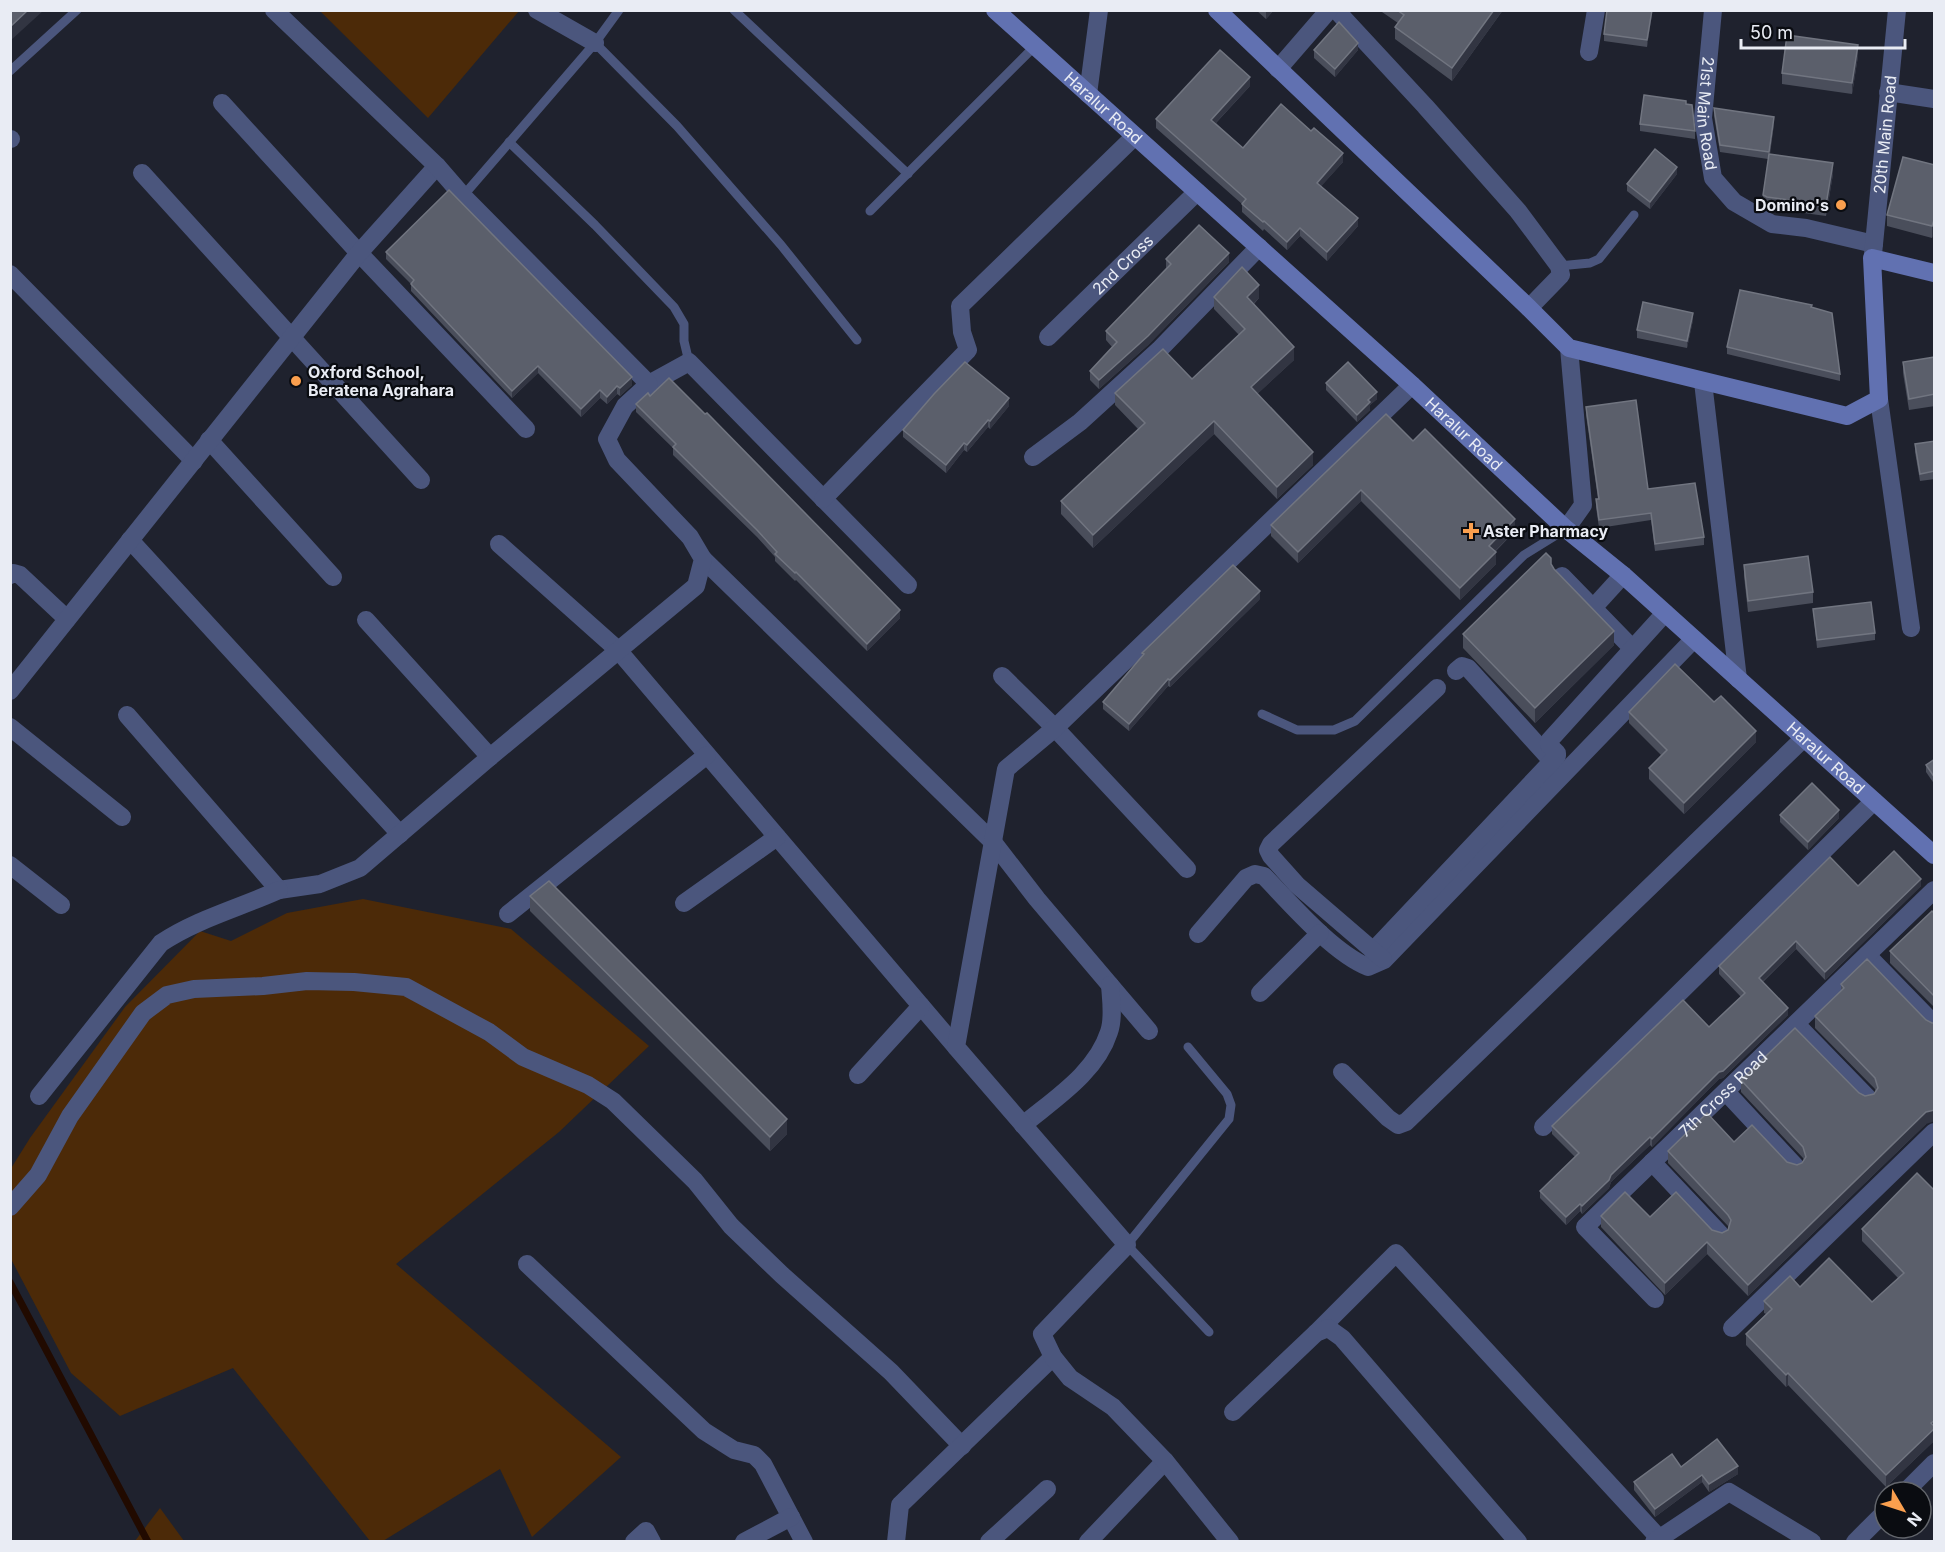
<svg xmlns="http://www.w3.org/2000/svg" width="1945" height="1552" font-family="Inter,sans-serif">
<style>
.green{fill:#4c2a08}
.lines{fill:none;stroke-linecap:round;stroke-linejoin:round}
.stream{stroke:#210a00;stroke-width:7}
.lane{stroke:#4b567d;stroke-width:9}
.street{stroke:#4b567d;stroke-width:18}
.secondary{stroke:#6171b1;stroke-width:18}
.wall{fill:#4a4e5b}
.shaded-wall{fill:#323542}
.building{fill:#5b5f6b;stroke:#717580;stroke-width:1.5}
.poi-dot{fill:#fa9f4e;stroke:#0a0c11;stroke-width:2}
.labels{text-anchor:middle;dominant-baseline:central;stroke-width:4.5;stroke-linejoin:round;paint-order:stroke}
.street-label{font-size:16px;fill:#e9ecf4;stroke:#0a0c11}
.poi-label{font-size:16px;font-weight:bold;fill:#e9ecf4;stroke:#0a0c11;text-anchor:start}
</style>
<rect width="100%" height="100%" fill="#1f222e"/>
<g class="green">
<polygon points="320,11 519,11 428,118"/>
<polygon points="363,899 511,929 649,1046 559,1132 396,1264 621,1457 532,1537 500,1469 383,1541 370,1541 233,1368 120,1416 71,1373 11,1259 10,1170 30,1138 125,1007 200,931 231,941 287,913"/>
<polygon points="160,1508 184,1541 135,1541"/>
</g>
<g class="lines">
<polyline class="stream" points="10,1282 148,1542"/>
<g class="lane">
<polyline points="734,10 908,174"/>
<polyline points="595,43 677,126 781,245 857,340"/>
<polyline points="10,71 77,10"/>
<polyline points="509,142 595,225 674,307 684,324 684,341 689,362"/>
<polyline points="463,196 595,43 619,10"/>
<polyline points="870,211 1035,46"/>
<polyline points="1559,266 1590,263 1599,259 1634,215"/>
<polyline points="1262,714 1297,730 1334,730 1355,721 1524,555 1566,529"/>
<polyline points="1188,1047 1227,1094 1231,1105 1229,1119 1127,1245 1209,1332"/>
</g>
<g class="street">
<polyline points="537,10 595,43"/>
<polyline points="1336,10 1425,106 1518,211 1559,266 1561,275 1529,308"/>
<path id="s1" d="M1713 10 1703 118 1713 178 1734 202 1772 224 1806 228 1874 244"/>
<polyline points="1589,52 1596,10"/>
<polyline points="1278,69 1329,10"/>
<polyline points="1888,92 1934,99"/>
<polyline points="1088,94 1099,10"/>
<polyline points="222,103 359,253 526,429"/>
<polyline points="10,139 11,139"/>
<polyline points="142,173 421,480"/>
<path id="s2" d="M1873 254 1897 10"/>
<polyline points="10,274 194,461"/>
<path id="s3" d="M1048 337 1197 192"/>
<polyline points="1703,382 1738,679"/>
<polyline points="649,384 689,362 908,585"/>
<polyline points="1879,399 1911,628"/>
<polyline points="209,440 333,577"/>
<polyline points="1033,457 1080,422 1159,350 1259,247"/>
<polyline points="823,499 968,350 962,332 960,306 1135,136"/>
<polyline points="1566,529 1583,505 1569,348"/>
<polyline points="130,540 400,834"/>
<polyline points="499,544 618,650 956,1047"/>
<polyline points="703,559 993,842 1037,899 1149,1031"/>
<polyline points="10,575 13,573 20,575 67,619"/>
<polyline points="1562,576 1632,648"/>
<polyline points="1593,608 1623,575"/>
<polyline points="366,620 490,757"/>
<polyline points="1456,671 1462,666 1468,668 1552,761"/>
<polyline points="1002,676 1055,728 1187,869"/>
<polyline points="10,691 359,253 437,166"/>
<polyline points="127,715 279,890 320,884 360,868 490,757 696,586 703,559 690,537 617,460 607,439 625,406 649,384 463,196 437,166 274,10"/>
<polyline points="10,727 122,817"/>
<polyline points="10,865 61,905"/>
<polyline points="684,903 777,837"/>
<polyline points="508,914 707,755"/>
<path d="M1198 934 1246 878 1255 874 1264 876C1291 904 1333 953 1368 967L1384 960 1694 639"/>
<polyline points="1373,951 1557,756 1557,753 1549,745 1549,741 1665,613"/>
<polyline points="1867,955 1934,1024"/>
<polyline points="1383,959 1297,885 1271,856 1268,850 1271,844 1437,688"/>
<polyline points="1260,993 1320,933"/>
<polyline points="1796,1024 1867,1097"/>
<polyline points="1342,1072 1388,1118 1398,1125 1406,1122 1804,738"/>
<polyline points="858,1075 921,1006"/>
<polyline points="1726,1092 1795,1166"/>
<path d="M39 1096 161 943C197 919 239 908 279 890"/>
<path d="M1023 1125C1054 1099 1096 1073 1109 1032 1114 1018 1111 1000 1110 985"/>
<polyline points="1543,1127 1874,801"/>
<polyline points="1652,1162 1720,1234"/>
<polyline points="10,1207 38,1175 70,1116 143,1013 167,995 194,989 263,986 307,981 354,982 406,987 489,1032 523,1057 588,1085 613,1101 695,1181 731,1226 782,1275 891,1372 962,1446"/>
<polyline points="527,1264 704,1431 734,1450 754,1455 763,1464 804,1542"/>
<path id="s4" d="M1655 1299 1585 1227 1934 890"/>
<polyline points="1732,1328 1934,1132"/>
<polyline points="1316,1333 1396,1253 1659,1538"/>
<polyline points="1233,1412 1316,1333 1328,1328 1342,1338 1518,1542"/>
<polyline points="1905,1492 1934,1463"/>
<polyline points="634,1542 646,1531 652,1542"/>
<polyline points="744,1542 791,1517"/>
<polyline points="896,1542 900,1505 1053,1357"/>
<polyline points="989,1542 1047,1489"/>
<polyline points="1088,1542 1165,1461"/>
<polyline points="1230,1542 1165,1461 1113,1407 1070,1378 1053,1357 1042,1334 1127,1245 956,1047 1006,769 1055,728 1412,385"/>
<polyline points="1654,1542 1729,1492 1812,1542"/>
<polyline points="1855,1542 1885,1512"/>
</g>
<g class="secondary">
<path id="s5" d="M995 10 1412 385 1566 529 1623 575 1934 855"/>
<polyline points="1217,10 1529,308 1569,348 1847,416 1879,399 1872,258 1934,273"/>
</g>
</g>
<g class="wall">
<polygon points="1256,10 1274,10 1266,19"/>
<polygon points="1382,10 1503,10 1452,81 1395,39 1395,27 1398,23 1382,12"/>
<polygon points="1652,10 1647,47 1604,41 1604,34"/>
<polygon points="1314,50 1358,50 1335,77 1314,58"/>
<polygon points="1858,56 1852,94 1782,84 1782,73"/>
<polygon points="1250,86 1216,123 1243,148 1343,162 1321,186 1358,226 1327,261 1300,236 1287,250 1264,229 1263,231 1242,212 1242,204 1156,128 1156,119"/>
<polygon points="1686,105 1695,131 1695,139 1640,131 1640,124"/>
<polygon points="1714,108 1774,124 1770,154 1833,174 1826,216 1767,208 1763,206 1763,195 1768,159 1720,152 1714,116"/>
<polygon points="1935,165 1935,228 1932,238 1887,226 1887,215"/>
<polygon points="1677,174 1650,209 1627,191 1627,184"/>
<polygon points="386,252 632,385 620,396 617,394 607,404 600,398 581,417 538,373 512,398 411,291 411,284 386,259"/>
<polygon points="1166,259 1229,262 1148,345 1099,389 1090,380 1090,371 1112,347 1106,340 1106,331 1166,268"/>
<polygon points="1214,297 1259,298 1254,304 1294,360 1257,394 1313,465 1277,499 1214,434 1093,548 1061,514 1061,501 1138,429 1115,405 1115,393 1192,379 1239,335 1214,309"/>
<polygon points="1812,308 1840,374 1840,381 1727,354 1727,347"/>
<polygon points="1693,320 1687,348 1637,338 1637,330"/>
<polygon points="1935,357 1935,406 1909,410 1903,373 1903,362"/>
<polygon points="1326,383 1377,399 1370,405 1370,410 1357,422 1326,390"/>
<polygon points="636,404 900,618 867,651 796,580 795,581 775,561 775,557 757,537 673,455 673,448 636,412"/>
<polygon points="1009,406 990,429 988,427 967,452 964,450 946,473 903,437 903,430"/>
<polygon points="1586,407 1648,489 1704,537 1704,545 1655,551 1651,520 1599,528 1596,507 1596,499 1598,499 1586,415"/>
<polygon points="1413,441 1515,531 1495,552 1496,564 1460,600 1361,501 1298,563 1271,536 1271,525"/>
<polygon points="1935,441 1935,479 1920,481 1915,452 1915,444"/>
<polygon points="1551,564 1554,569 1614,645 1535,723 1463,648 1463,634"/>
<polygon points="1744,565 1813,592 1813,603 1748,612 1744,576"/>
<polygon points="1260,599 1170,687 1168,686 1129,731 1103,709 1103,702 1142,656 1142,653"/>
<polygon points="1813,609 1875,633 1875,640 1817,648"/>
<polygon points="1714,702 1756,742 1684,814 1649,779 1649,768 1661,755 1629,723 1629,712"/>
<polygon points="1935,759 1935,785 1926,772 1926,765"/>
<polygon points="1780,815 1839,818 1808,850 1780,822"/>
<polygon points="1858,886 1921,886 1825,980 1796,949 1763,982 1788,1015 1723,1078 1719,1079 1652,1147 1650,1145 1611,1182 1609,1188 1582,1214 1580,1211 1566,1225 1540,1198 1540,1191 1575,1157 1552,1134 1552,1126 1709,1027 1741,997 1719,974 1719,966"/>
<polygon points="530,896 787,1134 770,1151 530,911"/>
<polygon points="1935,914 1935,1008 1890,963 1890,951"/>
<polygon points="1867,959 1926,1124 1748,1296 1707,1254 1665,1295 1601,1227 1601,1216 1650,1217 1722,1233 1728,1230 1728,1226 1668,1163 1668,1151 1734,1142 1787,1162 1797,1165 1802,1163 1804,1160 1803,1158 1741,1092 1741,1080 1859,1093 1865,1096 1874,1094 1876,1092 1875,1089 1815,1028 1815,1016 1841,991 1841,984"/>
<polygon points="1935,1191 1935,1440 1886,1487 1788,1385 1786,1387 1746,1345 1746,1334 1766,1314 1764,1313 1764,1301 1800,1287 1872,1302 1898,1278 1862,1241 1862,1229"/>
<polygon points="1681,1467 1738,1474 1709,1492 1702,1482 1655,1517 1634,1490 1634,1482"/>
</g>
<g class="shaded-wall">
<polygon points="28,10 44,10 10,41 10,27"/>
<polygon points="1267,10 1274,10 1266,19 1266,12"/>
<polygon points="1494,10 1503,10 1452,81 1452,68"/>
<polygon points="1652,10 1652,15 1647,47 1647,40"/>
<polygon points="1358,43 1358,50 1335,77 1335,69"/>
<polygon points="1858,45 1858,56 1852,94 1852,83"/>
<polygon points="1250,77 1250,86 1211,128 1211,120"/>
<polygon points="1774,117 1774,124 1769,159 1769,152"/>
<polygon points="1343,153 1343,162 1317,191 1317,183"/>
<polygon points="1833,163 1833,174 1826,216 1826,205"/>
<polygon points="1677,167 1677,174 1650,209 1650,202"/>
<polygon points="1935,217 1935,228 1932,238 1932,226"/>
<polygon points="1358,218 1358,226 1327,261 1327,252"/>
<polygon points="1300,228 1300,236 1287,250 1287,242"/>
<polygon points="1229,253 1229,262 1148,345 1099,389 1099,380"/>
<polygon points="1259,285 1259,298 1247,310 1247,297"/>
<polygon points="1693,313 1693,320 1687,348 1687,341"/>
<polygon points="1294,347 1294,360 1251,400 1251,387"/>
<polygon points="538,366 538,373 512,398 512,391"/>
<polygon points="632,377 632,385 620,396 620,388"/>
<polygon points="617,386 617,394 607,404 607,397"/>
<polygon points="600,390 600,398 581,417 581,409"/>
<polygon points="1377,392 1377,399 1370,405 1370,410 1357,422 1357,415 1368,400"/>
<polygon points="1009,398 1009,406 990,429 990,421"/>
<polygon points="988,420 988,427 967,452 967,445"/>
<polygon points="1214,421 1214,434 1093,548 1093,535"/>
<polygon points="964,443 964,450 946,473 946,465"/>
<polygon points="1313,452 1313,465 1277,499 1277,487"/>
<polygon points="1361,490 1361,501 1298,563 1298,552"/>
<polygon points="1515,519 1515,531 1489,557 1489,546"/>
<polygon points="1496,552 1496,564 1460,600 1460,588"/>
<polygon points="1260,591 1260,599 1170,687 1170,680"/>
<polygon points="900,610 900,618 867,651 867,644"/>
<polygon points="1614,631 1614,645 1535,723 1535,708"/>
<polygon points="1168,679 1168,686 1129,731 1129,724"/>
<polygon points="1756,731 1756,742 1684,814 1684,803"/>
<polygon points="1839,810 1839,818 1808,850 1808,842"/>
<polygon points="1921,879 1921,886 1825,980 1825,972"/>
<polygon points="1796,941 1796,949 1759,985 1759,978"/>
<polygon points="1788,1008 1788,1015 1723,1078 1719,1079 1652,1147 1652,1139 1719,1072"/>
<polygon points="1935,1110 1935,1121 1926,1124 1748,1296 1748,1285 1926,1112"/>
<polygon points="787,1119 787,1134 770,1151 770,1137"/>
<polygon points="1650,1137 1650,1145 1611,1182 1609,1188 1582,1214 1582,1206 1611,1175"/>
<polygon points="1580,1204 1580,1211 1566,1225 1566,1217"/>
<polygon points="1707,1242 1707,1254 1665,1295 1665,1283"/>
<polygon points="1788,1373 1788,1385 1786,1387 1786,1375"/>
<polygon points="1935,1420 1935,1440 1886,1487 1886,1475"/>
<polygon points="1738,1466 1738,1474 1709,1492 1709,1484"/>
<polygon points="1702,1475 1702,1482 1655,1517 1655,1509"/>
</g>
<g class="building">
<polygon points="10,10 28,10 10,27"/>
<polygon points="1397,10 1494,10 1452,68 1395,27 1404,15"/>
<polygon points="1607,10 1652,10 1647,40 1604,34"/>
<polygon points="1339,22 1358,43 1335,69 1314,50"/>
<polygon points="1787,35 1858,45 1852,83 1782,73"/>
<polygon points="1220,50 1250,77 1211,120 1243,148 1281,104 1311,131 1314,128 1343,153 1317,183 1358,218 1327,252 1300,228 1287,242 1264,221 1263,222 1242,204 1246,199 1156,119"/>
<polygon points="1644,95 1686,101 1686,104 1692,105 1695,131 1640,124"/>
<polygon points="1714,108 1774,117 1769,152 1720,145"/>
<polygon points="1655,149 1677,167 1650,202 1627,184"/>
<polygon points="1769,154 1833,163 1826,205 1767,197 1763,195"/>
<polygon points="1903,157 1935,165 1935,217 1932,226 1887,215"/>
<polygon points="449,190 632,377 620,388 617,386 607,397 600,390 581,409 538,366 512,391 411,284 414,280 386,252"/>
<polygon points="1199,225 1229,253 1148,336 1099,380 1090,371 1117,342 1106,331 1171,264 1166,259"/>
<polygon points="1242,267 1259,285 1247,297 1294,347 1251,387 1313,452 1277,487 1214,421 1093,535 1061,501 1145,423 1115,393 1163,349 1192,379 1245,329 1214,297"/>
<polygon points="1740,290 1812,305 1811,307 1832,313 1840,374 1727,347"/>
<polygon points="1643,302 1693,313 1687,341 1637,330"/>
<polygon points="1935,357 1935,394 1909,399 1903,362"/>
<polygon points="965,362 1009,398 990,421 988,420 967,445 964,443 946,465 903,430 934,394"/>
<polygon points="1348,362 1377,392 1368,400 1370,402 1357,415 1326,383"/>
<polygon points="669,378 705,414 707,413 900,610 867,644 796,572 795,573 775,554 777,552 757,530 673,447 676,444 636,404 648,393 650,396"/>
<polygon points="1636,400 1648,489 1695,483 1704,537 1655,544 1651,513 1599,520 1596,499 1599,499 1586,407"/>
<polygon points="1386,414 1413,441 1425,429 1515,519 1489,546 1496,552 1460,588 1361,490 1298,552 1271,525"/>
<polygon points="1935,441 1935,471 1920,474 1915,444"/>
<polygon points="1546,553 1551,558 1551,564 1554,569 1614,631 1535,708 1463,634"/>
<polygon points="1808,556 1813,592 1748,601 1744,565"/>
<polygon points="1233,565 1260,591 1170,680 1168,679 1129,724 1103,702 1144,654 1142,653"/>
<polygon points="1871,602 1875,633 1817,640 1813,609"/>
<polygon points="1675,664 1714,702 1721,696 1756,731 1684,803 1649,768 1667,750 1629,712"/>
<polygon points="1935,759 1935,778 1926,765"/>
<polygon points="1812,783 1839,810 1808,842 1780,815"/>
<polygon points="1894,851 1921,879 1825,972 1796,941 1759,978 1788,1008 1723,1071 1719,1072 1652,1139 1650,1137 1611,1175 1609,1180 1582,1206 1580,1204 1566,1217 1540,1191 1579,1153 1552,1126 1683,1000 1709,1027 1745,993 1719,966 1830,857 1858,886"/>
<polygon points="549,881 787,1119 770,1137 530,896"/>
<polygon points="1932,911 1935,914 1935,997 1890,951"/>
<polygon points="1867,959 1926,1020 1932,1023 1935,1023 1935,1110 1926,1112 1748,1285 1707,1242 1665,1283 1601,1216 1625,1192 1650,1217 1676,1192 1712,1230 1722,1233 1728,1230 1731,1220 1728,1215 1668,1151 1707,1113 1734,1142 1752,1125 1787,1162 1797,1165 1802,1163 1806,1157 1803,1147 1741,1080 1795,1028 1859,1093 1865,1096 1874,1094 1878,1088 1875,1078 1815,1016 1844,988 1841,984"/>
<polygon points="1917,1173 1935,1191 1935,1420 1931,1423 1935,1427 1935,1428 1886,1475 1788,1373 1786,1375 1746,1334 1772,1309 1764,1301 1790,1276 1800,1287 1829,1258 1872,1302 1904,1273 1862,1229"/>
<polygon points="1717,1439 1738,1466 1709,1484 1702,1475 1655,1509 1634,1482 1672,1454 1681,1467"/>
</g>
<g class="poi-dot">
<circle cx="1841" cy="205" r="6"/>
<circle cx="296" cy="381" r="6"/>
<path d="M1468 522h6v6h6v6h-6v6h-6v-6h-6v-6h6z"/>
</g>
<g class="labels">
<g class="street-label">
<text stroke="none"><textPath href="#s5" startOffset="146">Haralur Road</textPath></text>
<text stroke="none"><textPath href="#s1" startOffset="104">21st Main Road</textPath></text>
<text stroke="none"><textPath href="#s2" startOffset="120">20th Main Road</textPath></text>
<text stroke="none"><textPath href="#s3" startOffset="104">2nd Cross</textPath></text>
<text stroke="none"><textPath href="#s5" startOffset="632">Haralur Road</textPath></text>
<text stroke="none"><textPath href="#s5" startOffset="1118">Haralur Road</textPath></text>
<text stroke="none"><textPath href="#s4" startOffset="292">7th Cross Road</textPath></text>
</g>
<g class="poi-label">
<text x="1829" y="205" text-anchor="end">Domino's</text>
<text x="308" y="372">Oxford School,<tspan x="308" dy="18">Beratena Agrahara</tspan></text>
<text x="1483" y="531">Aster Pharmacy</text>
</g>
</g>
<rect width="1945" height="1552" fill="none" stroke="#e9ecf4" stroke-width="24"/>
<g transform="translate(1903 1510) rotate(129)"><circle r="28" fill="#0a0c11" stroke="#63666c" stroke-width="1.5"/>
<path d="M0-4.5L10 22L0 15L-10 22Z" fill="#fa9f4e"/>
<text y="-9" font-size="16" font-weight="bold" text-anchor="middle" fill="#e9ecf4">N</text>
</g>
<path d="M1741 39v9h164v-9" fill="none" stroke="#e9ecf4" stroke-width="3"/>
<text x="1750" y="39" font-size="18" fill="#e9ecf4" stroke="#0a0c11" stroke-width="4.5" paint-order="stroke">50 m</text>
</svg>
